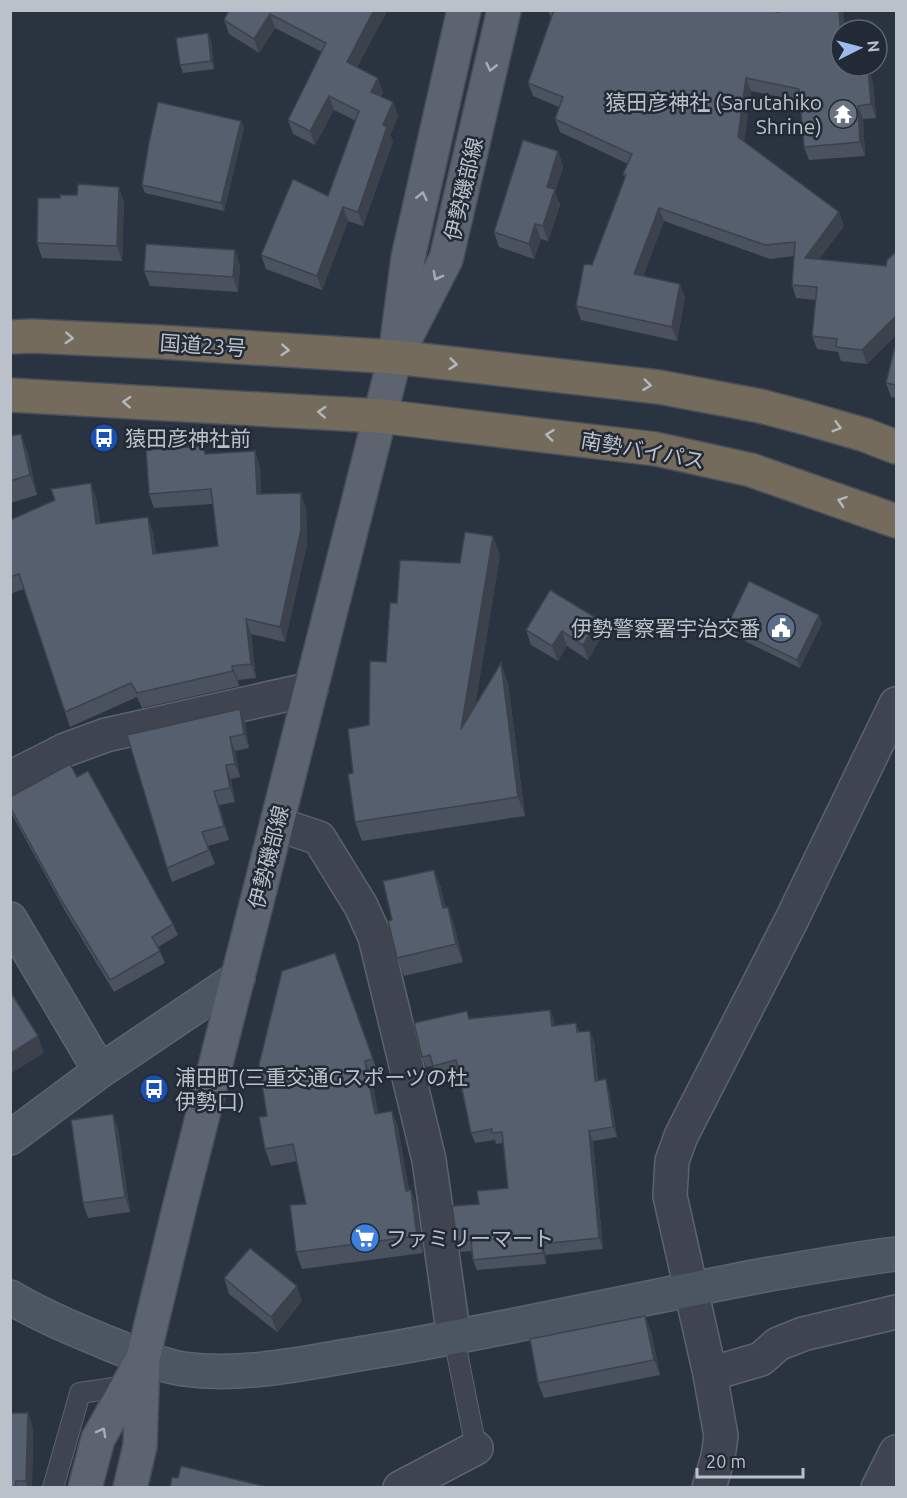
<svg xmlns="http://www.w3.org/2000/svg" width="907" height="1498" font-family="Ubuntu,'Noto Sans JP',sans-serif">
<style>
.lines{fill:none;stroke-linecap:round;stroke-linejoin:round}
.lane-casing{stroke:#5b636d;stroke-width:22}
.street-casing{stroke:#5b636d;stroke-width:36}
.secondary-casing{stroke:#5b636d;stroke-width:36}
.primary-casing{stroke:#474e59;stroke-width:36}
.highway-casing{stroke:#48505a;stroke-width:36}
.lane{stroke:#3e4550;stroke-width:20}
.street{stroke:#3e4550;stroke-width:33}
.secondary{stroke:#4c5562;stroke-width:33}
.primary{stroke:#5c646f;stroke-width:33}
.highway{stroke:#756b5c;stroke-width:33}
.wall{fill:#49525e}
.shaded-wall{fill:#3c424c}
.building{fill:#555f6d;stroke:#3c424c;stroke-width:1.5}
.oneway{stroke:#a7aeb8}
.oneway2{stroke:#b3b8bf}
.labels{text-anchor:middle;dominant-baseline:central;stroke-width:5;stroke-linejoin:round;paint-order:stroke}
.poi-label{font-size:21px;fill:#bac1ca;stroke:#222a35;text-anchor:start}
.street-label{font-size:21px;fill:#bac1ca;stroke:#222a35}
</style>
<rect width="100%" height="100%" fill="#2a3340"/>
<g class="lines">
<g class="lane-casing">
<g id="lane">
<polyline points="454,1338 476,1448"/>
<polyline points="53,1488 80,1393 127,1386"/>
</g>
</g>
<g class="street-casing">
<g id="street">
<polyline points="10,778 65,750 106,735 311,689"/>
<polyline points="277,824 319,838 361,906 375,937 429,1160 454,1338"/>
<polyline points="710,1374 761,1359 778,1344 803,1334 896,1312"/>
<polyline points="400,1488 476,1448"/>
<polyline points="709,1488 718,1457 721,1436 710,1374 670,1196 672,1161 681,1136 792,919 896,704"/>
<polyline points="878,1488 896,1452"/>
</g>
</g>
<g class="secondary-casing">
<g id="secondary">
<polyline points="10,919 100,1071"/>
<polyline points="10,1138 100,1071 238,978"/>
<path d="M10 1297C42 1316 76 1330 110 1344 133 1353 158 1365 183 1369 250 1378 317 1360 383 1350 513 1328 641 1298 770 1274 812 1267 854 1259 896 1254"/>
</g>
</g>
<g class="primary-casing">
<g id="primary">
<polyline points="406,337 446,259 504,10"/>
<polyline points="85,1488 98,1439 140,1364"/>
<polyline points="130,1488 140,1446 143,1358 180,1205 395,357 408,258 464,10"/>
</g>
</g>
<g class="highway-casing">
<g id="highway">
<polyline points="10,337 32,336 160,342 395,357 659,387 760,406 806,418 865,435 896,447"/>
<polyline points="10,395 380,416 656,449 751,470 896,521"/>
</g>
</g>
<use href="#lane" class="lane"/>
<use href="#street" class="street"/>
<use href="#secondary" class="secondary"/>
<use href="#primary" class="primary"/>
<use href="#highway" class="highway"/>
</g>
<g class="wall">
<polygon points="229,10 385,10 386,13 357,67 383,92 381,97 393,102 398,116 390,135 393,141 363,226 348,221 322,290 266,269 261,255 328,196 356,121 334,110 315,145 293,134 288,120 322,52 275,28 259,53 229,34 224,20"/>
<polygon points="548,10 769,10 778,12 843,10 844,30 841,30 841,66 858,66 858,70 868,69 873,83 876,118 863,119 865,156 809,160 804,147 800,101 751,91 744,142 844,226 819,259 886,266 897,251 897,334 867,364 841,361 838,352 817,349 812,336 816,300 796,298 792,285 794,256 770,259 664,221 643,276 685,297 677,341 581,320 576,306 625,178 623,174 628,164 560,132 555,119 559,107 533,96 528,83 551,18"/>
<polygon points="208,33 211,41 214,69 183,73 180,65"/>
<polygon points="244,128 224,211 145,193 142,185"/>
<polygon points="558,151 563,167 555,192 560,205 548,241 541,239 534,259 499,247 494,232"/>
<polygon points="77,195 124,201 122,261 42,258 37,243 60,198"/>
<polygon points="235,250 240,266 238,292 150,286 144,271"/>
<polygon points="897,342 897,398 891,397 886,383"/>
<polygon points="10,436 28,454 37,495 10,503"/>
<polygon points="207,454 260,466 261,494 306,508 307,544 285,642 251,634 256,678 238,680 239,686 142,708 137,697 70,727 24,589 10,594 10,520 96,497 100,523 153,532 156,554 218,546 213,504 154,508 149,494"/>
<polygon points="500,555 475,706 508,683 525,816 362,841 355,822 353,773 369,725 386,662 460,563"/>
<polygon points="598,619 603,634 588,660 567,646 558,661 531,645 526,630"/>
<polygon points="822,623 800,668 730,634 727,626"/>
<polygon points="240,709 245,723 249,748 235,751 240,777 231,779 235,802 219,805 229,840 208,846 215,864 172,882 167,868"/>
<polygon points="77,777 173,924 178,935 158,947 165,963 114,992 64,909 10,811 10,797"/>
<polygon points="434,870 441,888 445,908 448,907 454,925 463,962 404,976 397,958 392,920"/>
<polygon points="335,953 379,1076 372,1077 378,1114 392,1111 398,1128 409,1190 411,1190 417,1207 423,1253 302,1269 296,1252 306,1204 297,1161 271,1166 265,1149 267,1116"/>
<polygon points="550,1010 554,1021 554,1025 576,1023 579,1032 594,1041 598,1080 609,1090 617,1137 593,1141 603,1249 546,1255 546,1264 477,1270 473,1260 472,1251 461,1252 457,1242 479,1204 508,1188 503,1143 496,1144 495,1140 475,1143 471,1133 459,1072 437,1077 433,1066 426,1067 422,1057 470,1018"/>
<polygon points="118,1129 130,1212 88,1218 83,1203"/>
<polygon points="224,1278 302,1301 277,1332 229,1294"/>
<polygon points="651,1331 660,1375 544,1398 538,1383"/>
<polygon points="28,1413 33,1428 32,1488 10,1488"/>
</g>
<g class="shaded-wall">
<polygon points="374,10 385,10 386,13 352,76 347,62"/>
<polygon points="839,10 843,10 844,30 841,30 841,38"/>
<polygon points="270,14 275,28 259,53 254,39"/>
<polygon points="208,33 211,41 214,69 211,61"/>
<polygon points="854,66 858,66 860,84 855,71"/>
<polygon points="868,69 873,83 876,118 871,104"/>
<polygon points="378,78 383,92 376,106 371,92"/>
<polygon points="746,78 751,91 743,151 738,137"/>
<polygon points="329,96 334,110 315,145 310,131"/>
<polygon points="393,102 398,116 390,135 393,141 363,226 358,212 383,125"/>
<polygon points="858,106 863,119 865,156 860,142"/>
<polygon points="241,121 244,128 224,211 221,203"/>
<polygon points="558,151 563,167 555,192 560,205 548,241 543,226 547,187"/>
<polygon points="119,187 124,201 122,261 117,246"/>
<polygon points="343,207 348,221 322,290 317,276"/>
<polygon points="659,208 664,221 639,288 634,274"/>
<polygon points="839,212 844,226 810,271 805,258"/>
<polygon points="535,224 541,239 534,259 529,244"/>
<polygon points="235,250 240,266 238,292 233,277"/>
<polygon points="680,284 685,297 677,341 672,327"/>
<polygon points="897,315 897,334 867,364 862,350"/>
<polygon points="21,434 28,454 37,495 30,475"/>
<polygon points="255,451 260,466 262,509 257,494"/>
<polygon points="91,483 96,497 102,538 96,524"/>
<polygon points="301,493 306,508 307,544 285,642 280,627"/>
<polygon points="148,517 153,532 158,569 153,554"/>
<polygon points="493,536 500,555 468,748 461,729"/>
<polygon points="819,615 822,623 800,668 797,660"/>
<polygon points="246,619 251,634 256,678 251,664"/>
<polygon points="598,619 603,634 588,660 583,645"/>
<polygon points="562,631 567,646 558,661 552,646"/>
<polygon points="501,663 508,683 525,816 518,797"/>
<polygon points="232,666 238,680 239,686 233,671"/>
<polygon points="240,709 245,723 249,748 244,734"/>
<polygon points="230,737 235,751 240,777 235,764"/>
<polygon points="226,765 231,779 235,802 230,788"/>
<polygon points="214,791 219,805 229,840 224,826"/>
<polygon points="434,870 441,888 450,926 443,908"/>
<polygon points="448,907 454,925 463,962 456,944"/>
<polygon points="550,1010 554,1021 555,1036 552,1026"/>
<polygon points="590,1031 594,1041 599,1091 595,1081"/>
<polygon points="38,1036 44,1053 10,1074 10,1054"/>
<polygon points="365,1061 372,1077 381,1131 375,1114"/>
<polygon points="606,1079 609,1090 617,1137 613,1127"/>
<polygon points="392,1111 398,1128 412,1207 406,1191"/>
<polygon points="113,1114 118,1129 130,1212 125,1197"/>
<polygon points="589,1131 593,1141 603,1249 599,1238"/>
<polygon points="411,1190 417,1207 423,1253 417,1236"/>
<polygon points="542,1244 546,1255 546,1264 543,1253"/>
<polygon points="297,1286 302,1301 277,1332 271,1317"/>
<polygon points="645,1316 651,1331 660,1375 654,1360"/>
<polygon points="28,1413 33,1428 32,1488 28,1488 26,1481"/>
</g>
<g class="building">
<polygon points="229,10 374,10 347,62 378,78 371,92 393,102 383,125 387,127 358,212 343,207 317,276 261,255 293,179 328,196 359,111 329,96 310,131 288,120 326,43 270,14 254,39 224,20"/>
<polygon points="554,10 769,10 778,12 778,10 839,10 841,38 841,66 854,66 855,71 868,69 871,104 858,106 860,142 804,147 799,89 746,78 738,137 839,212 805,258 886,266 887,260 897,251 897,315 862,350 836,347 837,339 812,336 817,287 792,285 795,242 765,245 659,208 634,274 680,284 672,327 576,306 584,264 592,265 626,175 623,174 632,154 555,119 563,97 528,83"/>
<polygon points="208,33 211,61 180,65 176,38"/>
<polygon points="158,102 241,121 221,203 142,185 149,142"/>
<polygon points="523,140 558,151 547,187 555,189 543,226 535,224 529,244 494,232"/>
<polygon points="78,184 119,187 117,246 37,243 38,198 60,198 60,195 77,195"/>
<polygon points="146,244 235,250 233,277 144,271"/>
<polygon points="896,342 897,342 897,385 886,383"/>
<polygon points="21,434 30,475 10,481 10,436"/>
<polygon points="204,446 205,454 255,451 257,494 301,493 301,530 280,627 246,619 251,664 232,666 233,671 137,693 131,683 65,712 19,574 10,577 10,520 55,500 51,489 91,483 96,524 148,517 153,554 218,546 211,489 149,494 146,450"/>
<polygon points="465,532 493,536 461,729 501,663 518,797 355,822 348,774 353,773 348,729 369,725 370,661 386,662 390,603 397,603 400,560 460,563"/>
<polygon points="749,581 819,615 797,660 727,626"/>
<polygon points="550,590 598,619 583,645 562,631 552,646 526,630"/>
<polygon points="240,709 244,734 230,737 235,764 226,765 230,788 214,791 224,826 202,832 209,850 167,868 127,735"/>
<polygon points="70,764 77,777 88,771 173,924 152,937 160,951 110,980 60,898 10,807 10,797"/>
<polygon points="434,870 443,908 448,907 456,944 397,958 388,921 392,920 383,881"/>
<polygon points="335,953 373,1059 365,1061 375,1114 392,1111 406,1191 411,1190 417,1236 296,1252 290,1205 306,1204 293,1144 265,1149 259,1117 267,1116 259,1064 282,971"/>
<polygon points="10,991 38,1036 10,1054"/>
<polygon points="550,1010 552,1026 576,1023 577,1032 590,1031 595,1081 606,1079 613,1127 589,1131 599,1238 542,1244 543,1253 473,1260 471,1240 457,1242 452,1206 479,1204 477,1191 508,1188 502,1132 492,1133 492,1129 471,1133 456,1060 433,1066 430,1055 422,1057 414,1023 467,1011 469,1019"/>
<polygon points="113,1114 125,1197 83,1203 71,1120"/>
<polygon points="250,1248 297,1286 271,1317 224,1278"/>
<polygon points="645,1316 654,1360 538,1383 530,1339"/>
<polygon points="10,1413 28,1413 26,1481 16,1481 15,1488 10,1488"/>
<polygon points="181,1466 271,1488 170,1488 172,1477 178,1478"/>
</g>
<defs><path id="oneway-chevron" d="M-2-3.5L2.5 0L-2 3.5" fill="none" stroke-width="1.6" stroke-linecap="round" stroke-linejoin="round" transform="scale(1.5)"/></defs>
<g class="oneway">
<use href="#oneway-chevron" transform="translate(491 67) rotate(103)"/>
<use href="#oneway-chevron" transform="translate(422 196) rotate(-77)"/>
<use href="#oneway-chevron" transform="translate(437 276) rotate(118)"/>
<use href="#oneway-chevron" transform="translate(102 1432) rotate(-62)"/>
</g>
<g class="oneway2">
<use href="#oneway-chevron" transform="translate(69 338) rotate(3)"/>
<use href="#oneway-chevron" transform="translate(285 350) rotate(4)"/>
<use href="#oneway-chevron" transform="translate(453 364) rotate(6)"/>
<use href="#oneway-chevron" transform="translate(647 385) rotate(7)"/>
<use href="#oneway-chevron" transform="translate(127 402) rotate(-177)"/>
<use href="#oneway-chevron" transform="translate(322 412) rotate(-177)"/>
<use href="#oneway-chevron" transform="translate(837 427) rotate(16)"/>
<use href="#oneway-chevron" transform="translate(550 435) rotate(-173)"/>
<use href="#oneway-chevron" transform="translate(842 501) rotate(-161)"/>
</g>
<defs>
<g id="temple-disc" transform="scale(1.5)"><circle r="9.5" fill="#6b7280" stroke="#222a35"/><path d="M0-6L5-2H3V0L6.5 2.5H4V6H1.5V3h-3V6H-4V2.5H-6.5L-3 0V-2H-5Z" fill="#fff"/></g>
<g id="bus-disc" transform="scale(1.5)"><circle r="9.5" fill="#1a4fb4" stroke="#222a35"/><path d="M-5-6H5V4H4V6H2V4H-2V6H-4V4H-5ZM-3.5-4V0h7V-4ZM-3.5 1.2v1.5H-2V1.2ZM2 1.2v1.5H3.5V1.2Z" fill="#fff"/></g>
<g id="civic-disc" transform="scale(1.5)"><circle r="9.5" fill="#5c6f8a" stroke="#222a35"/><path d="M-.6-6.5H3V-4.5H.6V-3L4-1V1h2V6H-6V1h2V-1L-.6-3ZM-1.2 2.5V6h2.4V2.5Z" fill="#fff"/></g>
<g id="supermarket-disc" transform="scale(1.5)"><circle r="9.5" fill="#3f7fe0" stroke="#222a35"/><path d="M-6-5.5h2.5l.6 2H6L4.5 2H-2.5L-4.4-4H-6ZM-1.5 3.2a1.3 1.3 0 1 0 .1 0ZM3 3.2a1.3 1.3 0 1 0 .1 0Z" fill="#fff"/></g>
</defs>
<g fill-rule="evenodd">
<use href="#temple-disc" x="843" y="114"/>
<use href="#bus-disc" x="104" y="438"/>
<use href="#civic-disc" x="781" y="628"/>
<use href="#bus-disc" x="154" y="1089"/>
<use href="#supermarket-disc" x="365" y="1238"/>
</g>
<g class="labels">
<g class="poi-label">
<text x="822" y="102" text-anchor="end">猿田彦神社 (Sarutahiko<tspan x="822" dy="24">Shrine)</tspan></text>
<text x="125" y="438">猿田彦神社前</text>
<text x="760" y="628" text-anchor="end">伊勢警察署宇治交番</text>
<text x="175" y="1077">浦田町(三重交通Gスポーツの杜<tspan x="175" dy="24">伊勢口)</tspan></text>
<text x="386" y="1238">ファミリーマート</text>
</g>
<g class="street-label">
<text transform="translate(463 189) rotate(-77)">伊勢磯部線</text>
<text transform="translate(203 345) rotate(4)">国道23号</text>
<text transform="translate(643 450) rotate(10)">南勢バイパス</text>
<text transform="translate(268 857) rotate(-76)">伊勢磯部線</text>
</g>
</g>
<rect width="907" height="1498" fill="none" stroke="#bac1ca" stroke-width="24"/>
<g transform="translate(859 48) rotate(84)"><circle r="28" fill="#222a35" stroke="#5f6671" stroke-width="1.5"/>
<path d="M0-4.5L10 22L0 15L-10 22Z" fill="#9cbced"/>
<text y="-9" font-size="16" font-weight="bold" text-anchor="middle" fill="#bac1ca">N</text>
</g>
<path d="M697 1468v9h106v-9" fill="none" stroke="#bac1ca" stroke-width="3"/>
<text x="706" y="1468" font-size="18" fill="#bac1ca" stroke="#222a35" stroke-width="4.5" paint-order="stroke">20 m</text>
</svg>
